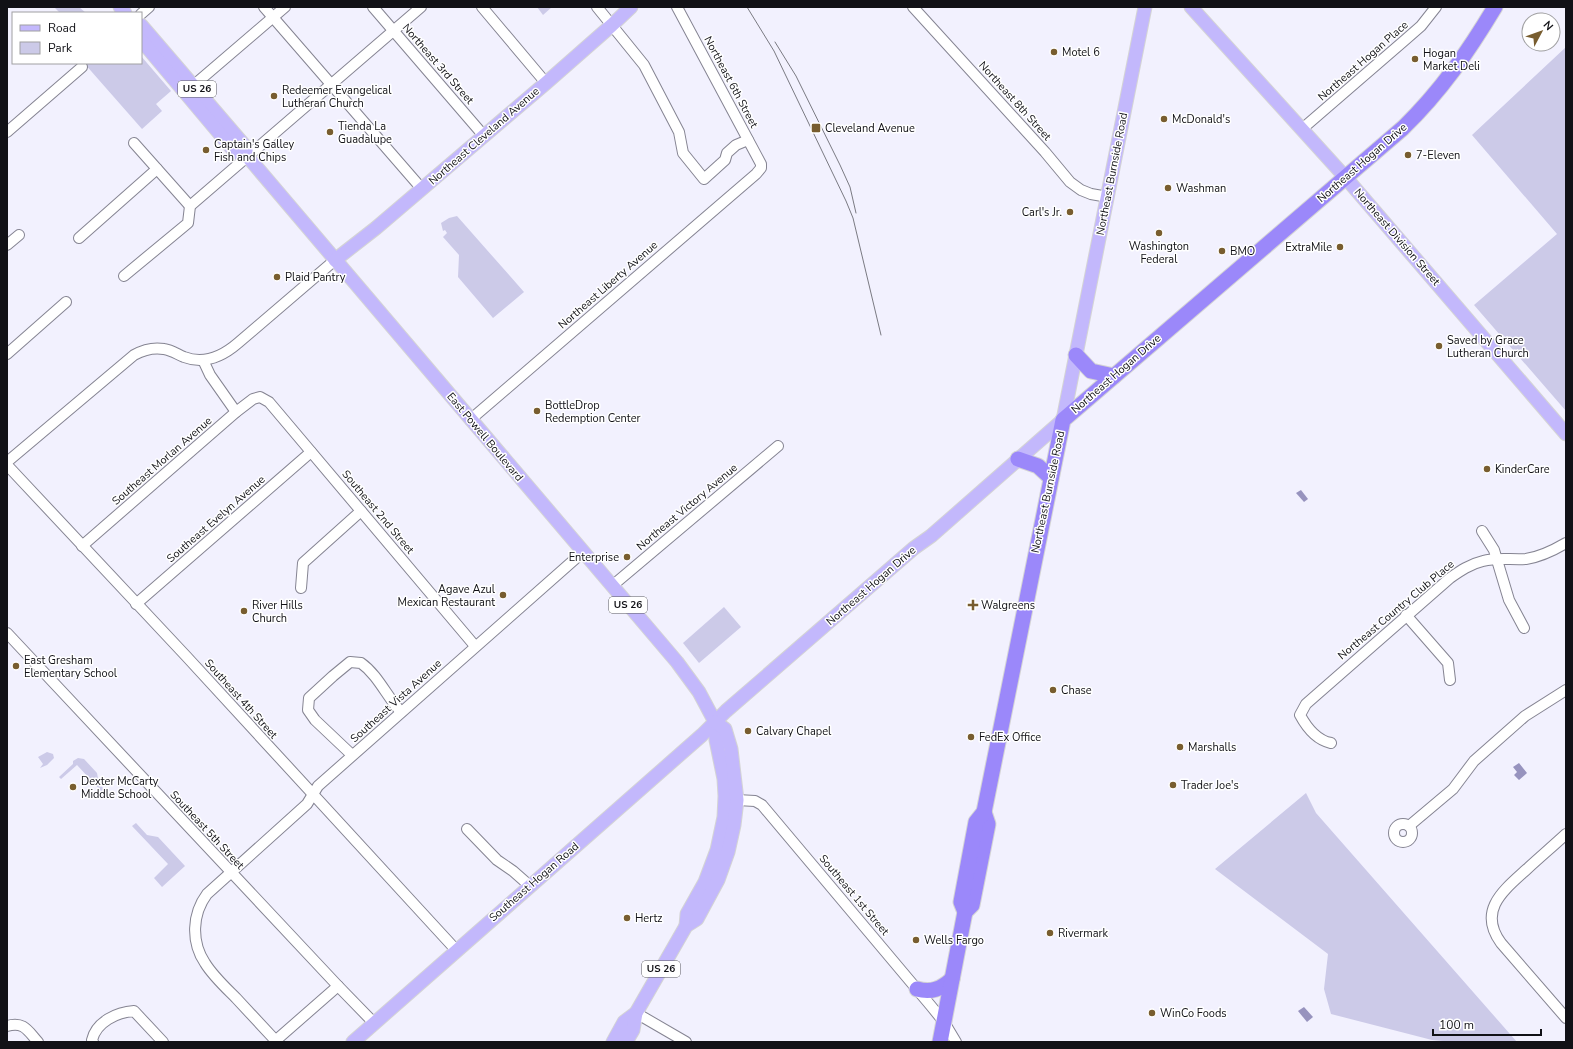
<svg xmlns="http://www.w3.org/2000/svg" width="1573" height="1049" font-family="'Nunito Sans',sans-serif">
<style>
.green{fill:#cccae8}
.water{fill:#9793be}
.lines{fill:none;stroke-linecap:round;stroke-linejoin:round}
.minor-casing{stroke:#858492;stroke-width:12}
.major-casing{stroke:#d4d4d5;stroke-width:15}
.highway-casing{stroke:#d4d4d5;stroke-width:17}
.minor{stroke:#fff;stroke-width:10}
.major{stroke:#c3b8fc;stroke-width:13}
.highway{stroke:#9b88fa;stroke-width:15}
.tram{stroke:#7a7a82;stroke-width:1}
.poi-dot{fill:#785d2f;stroke:#fff;stroke-width:1.5}
.labels{text-anchor:middle;dominant-baseline:central;stroke-width:3;stroke-linejoin:round;paint-order:stroke}
.shield{fill:#fff;stroke:#58585c;stroke-width:1}
.shield-label{font-size:10px;font-weight:bold;fill:#111116}
.poi-label{font-size:11px;fill:#111116;stroke:#fff;text-anchor:start}
.street-label{font-size:11px;fill:#111116;stroke:#fff}
</style>
<rect width="100%" height="100%" fill="#f2f1fe"/>
<g class="green">
<polygon points="54,7 79,7 86,13 60,13"/>
<polygon points="537,7 552,7 543,15"/>
<polygon points="1566,47 1566,411 1474,305 1557,234 1472,135"/>
<polygon points="141,56 171,91 156,104 162,111 142,129 84,63 141,63"/>
<polygon points="457,216 524,292 493,318 458,277 459,255 443,237 447,233 445,230 443,231 441,223 449,218"/>
<polygon points="724,607 741,627 699,663 683,643"/>
<polygon points="47,752 53,754 54,758 47,765 40,768 43,764 38,757"/>
<polygon points="78,758 84,759 97,773 99,784 105,790 102,792 77,765 61,779 59,777 73,764 73,761"/>
<polygon points="1306,793 1316,813 1517,1042 1454,1042 1432,1040 1331,1014 1324,989 1328,954 1215,869"/>
<polygon points="136,823 147,835 158,837 185,866 162,887 154,878 168,864 132,826"/>
</g>
<g class="water">
<polygon points="1301,490 1308,499 1304,502 1296,493"/>
<polygon points="1519,763 1527,773 1519,780 1514,775 1517,772 1513,767"/>
<polygon points="1304,1007 1313,1017 1307,1022 1298,1011"/>
</g>
<g class="lines">
<g class="minor-casing">
<g id="minor">
<polyline points="264,7 422,189"/>
<polyline points="373,7 484,136"/>
<polyline points="482,7 546,83"/>
<polyline points="597,7 644,65 679,132 683,153 704,179 725,160 727,153 736,145 748,140"/>
<polyline points="913,7 1045,152 1070,182 1081,190 1091,194 1108,197"/>
<polyline points="141,14 149,7"/>
<polyline points="194,85 285,7"/>
<polyline points="1302,129 1405,40 1421,26 1436,7"/>
<polyline points="7,132 82,67"/>
<polyline points="134,143 190,206"/>
<polyline points="79,238 157,169"/>
<polyline points="7,245 19,235"/>
<polyline points="124,276 188,223 190,206 421,7"/>
<polyline points="7,354 66,302"/>
<polyline points="203,360 210,375 236,412"/>
<polyline points="470,420 756,174 761,168 761,164 677,7"/>
<path d="M7 462 134 355C143 350 153 347 164 349 171 350 177 354 184 357 205 365 223 356 238 343L335 260"/>
<polyline points="7,465 186,656 457,951"/>
<polyline points="1482,531 1494,550 1509,600 1524,628"/>
<polyline points="82,546 236,412 253,399 260,397 269,402 475,646"/>
<polyline points="612,586 778,446"/>
<polyline points="301,588 303,563 361,511"/>
<polyline points="136,604 311,452"/>
<polyline points="1406,615 1448,663 1450,680"/>
<polyline points="7,633 338,986 374,1023"/>
<path d="M1331 743C1316 740 1307 728 1300 715L1306 704 1450 578C1460 571 1470 564 1483 561 1497 557 1511 560 1526 559 1540 557 1554 550 1566 543"/>
<path d="M352 755 315 720 308 710 309 698 333 676 350 662 361 663C378 675 387 697 401 712"/>
<polyline points="737,800 755,801 762,805 931,1006 944,1022 956,1042"/>
<circle cx="1403" cy="833" r="9"/>
<polyline points="1409,826 1453,789 1474,761 1525,716 1566,690"/>
<polyline points="467,829 497,860 513,871 530,886"/>
<path d="M1566 834C1553 846 1540 857 1527 869 1504 890 1477 910 1501 943L1566 1018"/>
<polyline points="636,1013 686,1042"/>
<path d="M7 1026C24 1021 28 1031 38 1042"/>
<path d="M276 1041C262 1026 249 1012 236 998 225 987 213 976 205 963 191 942 192 914 207 894L307 804 318 786 583 552"/>
<path d="M93 1042 92 1040C96 1022 117 1012 134 1011L163 1042"/>
<polyline points="274,1042 338,986"/>
</g>
</g>
<g class="major-casing">
<g id="major">
<polyline points="120,7 125,13"/>
<polyline points="1191,7 1346,178 1566,434"/>
<polyline points="141,25 244,145 248,157 677,662 699,692 715,722 716,740 724,779 725,796 724,817 717,850 705,882 687,914 686,926"/>
<polyline points="141,40 235,152 248,157"/>
<polyline points="335,260 376,228 546,83 612,25 631,7"/>
<polyline points="353,1042 702,735 726,711 914,548 931,536 1063,420 1145,7"/>
<polyline points="613,1042 624,1022 636,1013"/>
<polyline points="626,1042 633,1030 636,1013 686,926 697,919 718,880 728,852 734,825 737,800 731,749 725,729 715,722"/>
</g>
</g>
<g class="highway-casing">
<g id="highway">
<polyline points="1076,355 1091,371 1114,376"/>
<polyline points="1018,459 1038,466 1051,478"/>
<polyline points="965,912 972,905 988,824 984,812"/>
<path d="M917 989C931 993 941 989 952 979"/>
<path d="M940 1042 965 912 961 902 976 822 984 812 1063 420 1403 128C1441 91 1468 52 1495 7"/>
</g>
</g>
<use href="#minor" class="minor"/>
<use href="#major" class="major"/>
<use href="#highway" class="highway"/>
<g class="tram">
<polyline points="747,7 774,51 846,201 853,218 881,335"/>
<polyline points="775,42 796,76 840,165 850,187 856,213"/>
</g>
</g>
<g class="poi-dot">
<circle cx="1054" cy="52" r="4"/>
<circle cx="1415" cy="59" r="4"/>
<circle cx="274" cy="96" r="4"/>
<circle cx="1164" cy="119" r="4"/>
<rect x="811" y="123" width="10" height="10" rx="2"/>
<circle cx="330" cy="132" r="4"/>
<circle cx="206" cy="150" r="4"/>
<circle cx="1408" cy="155" r="4"/>
<circle cx="1168" cy="188" r="4"/>
<circle cx="1070" cy="212" r="4"/>
<circle cx="1159" cy="233" r="4"/>
<circle cx="1340" cy="247" r="4"/>
<circle cx="1222" cy="251" r="4"/>
<circle cx="277" cy="277" r="4"/>
<circle cx="1439" cy="346" r="4"/>
<circle cx="537" cy="411" r="4"/>
<circle cx="1487" cy="469" r="4"/>
<circle cx="627" cy="557" r="4"/>
<circle cx="503" cy="595" r="4"/>
<path d="M971 599h4v4h4v4h-4v4h-4v-4h-4v-4h4z"/>
<circle cx="244" cy="611" r="4"/>
<circle cx="16" cy="666" r="4"/>
<circle cx="1053" cy="690" r="4"/>
<circle cx="748" cy="731" r="4"/>
<circle cx="971" cy="737" r="4"/>
<circle cx="1180" cy="747" r="4"/>
<circle cx="1173" cy="785" r="4"/>
<circle cx="73" cy="787" r="4"/>
<circle cx="627" cy="918" r="4"/>
<circle cx="1050" cy="933" r="4"/>
<circle cx="916" cy="940" r="4"/>
<circle cx="1152" cy="1013" r="4"/>
</g>
<g class="labels">
<g class="shield">
<rect x="178" y="81" width="38" height="16" rx="3"/>
<rect x="609" y="597" width="38" height="16" rx="3"/>
<rect x="642" y="961" width="38" height="16" rx="3"/>
</g>
<g class="shield-label">
<text x="197" y="89">US 26</text>
<text x="628" y="605">US 26</text>
<text x="661" y="969">US 26</text>
</g>
<g class="poi-label">
<text x="1062" y="52">Motel 6</text>
<text x="1423" y="53">Hogan<tspan x="1423" dy="13">Market Deli</tspan></text>
<text x="282" y="90">Redeemer Evangelical<tspan x="282" dy="13">Lutheran Church</tspan></text>
<text x="1172" y="119">McDonald's</text>
<text x="338" y="126">Tienda La<tspan x="338" dy="13">Guadalupe</tspan></text>
<text x="825" y="128">Cleveland Avenue</text>
<text x="214" y="144">Captain's Galley<tspan x="214" dy="13">Fish and Chips</tspan></text>
<text x="1416" y="155">7-Eleven</text>
<text x="1176" y="188">Washman</text>
<text x="1062" y="212" text-anchor="end">Carl's Jr.</text>
<text x="1159" y="246" text-anchor="middle">Washington<tspan x="1159" dy="13">Federal</tspan></text>
<text x="1332" y="247" text-anchor="end">ExtraMile</text>
<text x="1230" y="251">BMO</text>
<text x="285" y="277">Plaid Pantry</text>
<text x="1447" y="340">Saved by Grace<tspan x="1447" dy="13">Lutheran Church</tspan></text>
<text x="545" y="405">BottleDrop<tspan x="545" dy="13">Redemption Center</tspan></text>
<text x="1495" y="469">KinderCare</text>
<text x="619" y="557" text-anchor="end">Enterprise</text>
<text x="495" y="589" text-anchor="end">Agave Azul<tspan x="495" dy="13">Mexican Restaurant</tspan></text>
<text x="252" y="605">River Hills<tspan x="252" dy="13">Church</tspan></text>
<text x="981" y="605">Walgreens</text>
<text x="24" y="660">East Gresham<tspan x="24" dy="13">Elementary School</tspan></text>
<text x="1061" y="690">Chase</text>
<text x="756" y="731">Calvary Chapel</text>
<text x="979" y="737">FedEx Office</text>
<text x="1188" y="747">Marshalls</text>
<text x="81" y="781">Dexter McCarty<tspan x="81" dy="13">Middle School</tspan></text>
<text x="1181" y="785">Trader Joe's</text>
<text x="635" y="918">Hertz</text>
<text x="1058" y="933">Rivermark</text>
<text x="924" y="940">Wells Fargo</text>
<text x="1160" y="1013">WinCo Foods</text>
</g>
<g class="street-label">
<text transform="translate(1363 61) rotate(-41)">Northeast Hogan Place</text>
<text transform="translate(438 64) rotate(49)">Northeast 3rd Street</text>
<text transform="translate(731 82) rotate(62)">Northeast 6th Street</text>
<text transform="translate(1015 101) rotate(48)">Northeast 8th Street</text>
<text transform="translate(484 136) rotate(-41)">Northeast Cleveland Avenue</text>
<text transform="translate(1362 163) rotate(-41)">Northeast Hogan Drive</text>
<text transform="translate(1112 174) rotate(-79)">Northeast Burnside Road</text>
<text transform="translate(1397 237) rotate(49)">Northeast Division Street</text>
<text transform="translate(608 285) rotate(-41)">Northeast Liberty Avenue</text>
<text transform="translate(1116 374) rotate(-41)">Northeast Hogan Drive</text>
<text transform="translate(485 437) rotate(50)">East Powell Boulevard</text>
<text transform="translate(162 461) rotate(-41)">Southeast Morlan Avenue</text>
<text transform="translate(1048 492) rotate(-78)">Northeast Burnside Road</text>
<text transform="translate(687 507) rotate(-40)">Northeast Victory Avenue</text>
<text transform="translate(378 512) rotate(50)">Southeast 2nd Street</text>
<text transform="translate(216 519) rotate(-41)">Southeast Evelyn Avenue</text>
<text transform="translate(871 586) rotate(-41)">Northeast Hogan Drive</text>
<text transform="translate(1396 610) rotate(-40)">Northeast Country Club Place</text>
<text transform="translate(241 699) rotate(48)">Southeast 4th Street</text>
<text transform="translate(396 701) rotate(-42)">Southeast Vista Avenue</text>
<text transform="translate(207 830) rotate(47)">Southeast 5th Street</text>
<text transform="translate(534 882) rotate(-41)">Southeast Hogan Road</text>
<text transform="translate(854 895) rotate(50)">Southeast 1st Street</text>
</g>
</g>
<rect width="1573" height="1049" fill="none" stroke="#111116" stroke-width="16"/>
<rect x="12" y="12" width="130" height="52" fill="#ffffff" stroke="#a0a0a2"/>
<rect x="20" y="25" width="20" height="6" fill="#c3b8fc" stroke="#a0a0a2"/>
<text x="48" y="32" font-size="12" fill="#111116">Road</text>
<rect x="20" y="42" width="20" height="12" fill="#cccae8" stroke="#a0a0a2"/>
<text x="48" y="52" font-size="12" fill="#111116">Park</text>
<g transform="translate(1541 32) rotate(49)"><circle r="19" fill="#ffffff" stroke="#a0a0a2"/>
<path d="M0-3L7 15L0 10L-7 15Z" fill="#785d2f"/>
<text y="-6" font-size="11" font-weight="bold" text-anchor="middle" fill="#111116">N</text>
</g>
<path d="M1433 1029v6h108v-6" fill="none" stroke="#111116" stroke-width="2"/>
<text x="1439" y="1029" font-size="12" fill="#111116" stroke="#ffffff" stroke-width="3" paint-order="stroke">100 m</text>
</svg>
